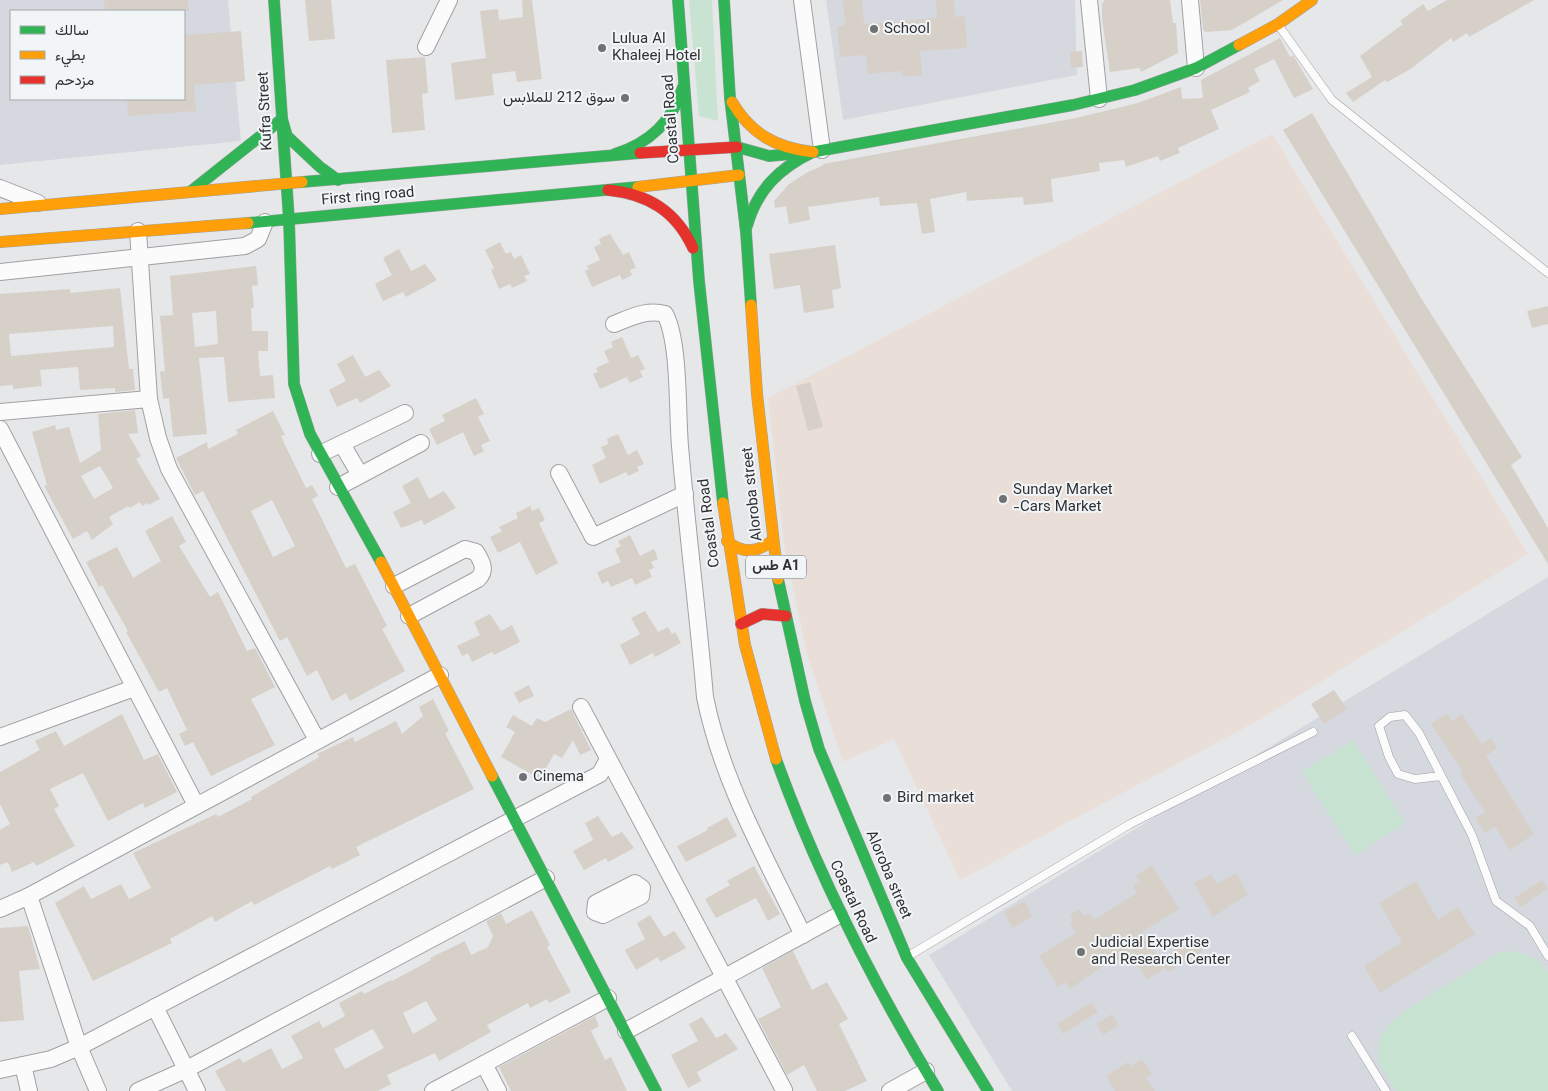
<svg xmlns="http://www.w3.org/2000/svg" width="1548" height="1091" font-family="Georgia,Vazirmatn,serif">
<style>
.commercial{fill:#eadfd8}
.built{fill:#d5d9df;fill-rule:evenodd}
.green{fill:#c8e3d2}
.building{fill:#d7d0c9;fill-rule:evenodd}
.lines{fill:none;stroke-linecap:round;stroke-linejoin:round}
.lane-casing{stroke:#a1a1a3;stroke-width:9}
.street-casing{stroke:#a1a1a3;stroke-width:18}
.fast-casing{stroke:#a1a1a3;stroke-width:12}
.slow-casing{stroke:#a1a1a3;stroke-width:12}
.jam-casing{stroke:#a1a1a3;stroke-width:12}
.lane{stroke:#fbfbfc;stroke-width:8}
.street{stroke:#fbfbfc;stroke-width:16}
.fast{stroke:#30b455;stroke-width:11}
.slow{stroke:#ff9f0a;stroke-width:11}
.jam{stroke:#e5322d;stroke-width:11}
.poi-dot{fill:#707172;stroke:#f2f5f7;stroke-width:2}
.labels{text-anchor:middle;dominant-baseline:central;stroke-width:4;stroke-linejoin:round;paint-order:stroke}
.shield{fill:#f2f5f7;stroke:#6a6c6d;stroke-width:1}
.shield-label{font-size:14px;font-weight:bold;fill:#303132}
.poi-label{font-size:15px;fill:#303132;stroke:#f2f5f7;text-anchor:start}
.street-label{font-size:15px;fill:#303132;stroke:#f2f5f7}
</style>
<rect width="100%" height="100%" fill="#e6e7e9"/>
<polygon class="commercial" points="1272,134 1528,554 1259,720 960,880 894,739 843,762 806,651 784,544 768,398"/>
<g class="built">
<path d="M0 0H228L241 141 0 165ZM11 11H184V99H11Z"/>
<polygon points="826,0 1075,0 1077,75 843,120"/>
<polygon points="1548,577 1548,1091 1012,1091 929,955"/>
</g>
<g class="green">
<polygon points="689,0 712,0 718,121 699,116"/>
<polygon points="1353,740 1405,823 1355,855 1302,772"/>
<path d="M1502 951C1523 952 1535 954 1548 971V1091H1396L1378 1062 1379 1040 1390 1023 1407 1009Z"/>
</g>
<g class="building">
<polygon points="104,0 188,0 189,11 105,11"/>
<polygon points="305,0 331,0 335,39 309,41"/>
<polygon points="522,0 532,0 542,79 517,82 515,71 492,74 494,95 455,100 451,63 486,58 480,11 498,9 499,20 523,17"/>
<polygon points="843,0 862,0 864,24 937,18 936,0 954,0 955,17 965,16 967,48 920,51 922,75 903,77 902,71 867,74 866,55 840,57 837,26 845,25"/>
<polygon points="1105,0 1170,0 1173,23 1176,23 1178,53 1141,72 1140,68 1110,72 1102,19 1102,4"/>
<polygon points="1200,0 1283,0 1232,30 1205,32 1203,29"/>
<polygon points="1447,0 1534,0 1469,37 1467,33 1453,42 1451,38 1409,70 1387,82 1385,80 1353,102 1346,93 1372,77 1360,56 1403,24 1400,21 1423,4 1428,11"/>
<polygon points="241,31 245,81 194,85 196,111 128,116 127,99 184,99 184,35"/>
<polygon points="1280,38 1290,57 1293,55 1313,89 1294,98 1274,59 1254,69 1260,81 1248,88 1250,92 1211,110 1219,129 1178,148 1180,153 1160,161 1158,156 1126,167 1124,160 1099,163 1100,171 1051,179 1053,202 1024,205 1023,197 967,201 966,192 930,199 935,232 922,234 917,203 880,206 879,197 808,207 810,220 789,224 786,206 775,208 774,201 789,184 808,172 822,166 823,164 1076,118 1138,103 1181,87 1182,99 1203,98 1201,80"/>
<polygon points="1082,51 1083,67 1071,68 1070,52"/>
<polygon points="425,57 428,93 422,94 425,130 392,133 386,60"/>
<polygon points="1312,113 1421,298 1522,457 1511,465 1548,528 1548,564 1283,130"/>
<polygon points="610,234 623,255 629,252 636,268 630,270 632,275 622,280 620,275 592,287 585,271 589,269 587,266 600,260 594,247 601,244 599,239"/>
<polygon points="500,242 506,254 511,252 514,259 521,255 530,274 524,276 527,281 512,288 510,284 499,289 491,270 494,268 485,250"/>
<polygon points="835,245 841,288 832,290 834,308 804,313 800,285 774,289 769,254"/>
<polygon points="399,249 411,271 425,264 437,280 406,297 403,292 383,301 375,284 392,275 383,258"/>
<path d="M256 266 258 285 252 286 254 308H251L252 331H268V351H258L260 376 273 375 275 398 228 402 224 357 199 358 207 434 173 437 169 398 163 399 160 372 165 371 160 316 173 315 170 276ZM216 311 218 344 195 347 192 313Z"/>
<path d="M120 288 129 369H133L135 390 115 392V388L80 390 78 367 40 370 42 386 13 389V385L0 386V294L70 289V293ZM113 326 114 347 11 356 9 334Z"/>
<polygon points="1548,306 1548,324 1532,328 1527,311"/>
<polygon points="622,337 631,358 638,355 645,369 640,371 643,377 630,383 627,377 600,389 593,374 598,372 596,368 609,362 604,351 613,347 611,342"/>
<polygon points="353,355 365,377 379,370 391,386 360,403 357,398 337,407 329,390 346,381 337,364"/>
<polygon points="810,382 823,427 808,431 796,386"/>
<polygon points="476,398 484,414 478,417 490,441 481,445 484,451 474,456 463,432 437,445 429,429 445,421 442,415"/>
<path d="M135 410 138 433 128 434 141 456 136 459 160 499 148 505 147 503 142 506 140 502 130 508 128 506 109 517 113 524 92 540 87 531 73 539 44 486 47 485 32 432 55 425 56 430 69 427 80 463 101 450 98 414ZM100 466 113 488 94 499 81 476Z"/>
<path d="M273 411 285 435 281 436 286 447 306 488 312 485 318 496 312 499 346 568 355 564 387 626 382 629 405 671 350 701 346 693 332 701 317 670 307 676 287 637 280 641 203 491 195 495 176 458 207 442 208 449 238 434 236 430ZM272 500 295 546 273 557 251 511Z"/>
<polygon points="618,434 628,455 637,450 644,464 637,467 639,471 628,476 626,472 600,484 592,465 606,458 601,447 608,444 607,439"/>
<polygon points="418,477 429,499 444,491 456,508 424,525 422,520 401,528 393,512 411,503 402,486"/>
<polygon points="530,506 532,511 539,508 545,520 539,523 558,563 536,575 520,542 498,553 490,537 502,531 499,527 518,518 516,513"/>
<polygon points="172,516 186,542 179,546 210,597 218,592 247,651 255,648 275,687 251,699 275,745 211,776 193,742 185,746 179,734 187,730 167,688 159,692 126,632 128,631 102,585 99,587 86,562 117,547 133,578 161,561 145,531"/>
<polygon points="630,535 640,556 654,549 658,559 651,562 654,568 649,570 652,577 635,585 632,578 611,587 608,581 602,584 597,572 621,562 615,549 621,546 618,541"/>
<polygon points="645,611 658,632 668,627 672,634 675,632 681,643 655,657 653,653 630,665 620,645 640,634 631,618"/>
<polygon points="490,614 501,631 512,625 520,642 494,655 492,652 472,662 468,653 462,656 457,646 480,635 474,622"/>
<polygon points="529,685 534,696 519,703 514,693"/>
<polygon points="1334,690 1347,709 1324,724 1311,704"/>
<polygon points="433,699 449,731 445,733 474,789 356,847 360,855 332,869 330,866 254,905 252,901 215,922 212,916 170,939 172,943 93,981 55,903 84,886 91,899 121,884 129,899 151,888 133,853 216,814 218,817 252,799 251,797 319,757 317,754 353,737 355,742 396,721 402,734 423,716 419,707"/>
<polygon points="571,709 591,750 580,755 573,740 562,758 554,754 540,779 501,757 515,732 506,727 513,715 532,726 537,718 545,722"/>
<polygon points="1447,713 1452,721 1462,714 1482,744 1491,738 1497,748 1486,756 1534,834 1510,850 1495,827 1485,833 1475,818 1485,812 1460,774 1463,772 1431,724"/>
<polygon points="122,714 144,760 158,754 177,792 145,808 143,803 108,821 83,773 50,789 59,806 54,809 75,846 36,866 34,862 12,872 8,862 0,865 0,830 10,824 0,804 0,772 40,750 35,741 56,731 64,746"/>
<polygon points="598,816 612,837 622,832 634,848 608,862 606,858 584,870 573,851 593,840 585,823"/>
<polygon points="727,817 737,836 686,862 677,846 708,830 707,828"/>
<polygon points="1152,865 1179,909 1142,932 1159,959 1196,939 1203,951 1168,972 1165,968 1147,980 1130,953 1118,961 1116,957 1070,989 1065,982 1058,987 1039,956 1076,933 1070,923 1073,921 1070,915 1080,909 1084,916 1090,913 1094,920 1137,893 1133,886 1140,881 1136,876"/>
<polygon points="754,866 780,914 768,921 756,898 716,918 705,899 730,885 727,881"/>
<polygon points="1236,873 1248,894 1213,917 1194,883 1211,874 1217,884"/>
<polygon points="1542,880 1548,888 1521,907 1514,898"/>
<polygon points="1416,881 1438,920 1458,907 1475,934 1380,993 1364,966 1402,942 1379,903"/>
<polygon points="1025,901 1032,917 1012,928 1004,912"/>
<path d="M532 910 550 945 547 947 571 992 549 1003 547 999 530 1008 528 1003 487 1025 491 1032 439 1061 435 1053 387 1075 391 1084 378 1091H226L215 1071 240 1058 243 1063 271 1048 282 1069 303 1058 291 1036 319 1021 323 1028 345 1016 339 1003 362 991 364 994 391 980 392 981 431 960 430 958 465 941 471 955 488 947 493 936 486 921 501 913 506 924ZM426 1001 437 1020 413 1034 403 1013ZM373 1029 384 1048 345 1069 334 1049Z"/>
<polygon points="650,915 664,937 674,931 686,948 660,962 658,957 636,970 625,950 645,939 637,923"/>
<polygon points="28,926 40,969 19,971 24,1020 0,1022 0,928"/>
<polygon points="793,951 812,990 827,982 848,1019 839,1024 867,1081 845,1091 817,1091 804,1065 787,1075 758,1019 781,1007 762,968"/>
<polygon points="1092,1002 1098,1012 1063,1034 1057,1024"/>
<polygon points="1112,1014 1119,1025 1103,1035 1096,1024"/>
<polygon points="595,1016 599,1026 591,1031 605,1060 611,1057 627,1091 511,1091 499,1067"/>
<polygon points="702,1017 716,1038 726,1033 738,1049 697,1072 701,1081 688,1088 671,1055 698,1041 689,1024"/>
<polygon points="1142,1059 1152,1074 1146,1078 1155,1091 1115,1091 1106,1076 1128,1062 1131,1066"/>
</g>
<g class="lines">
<g class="lane-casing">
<g id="lane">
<polyline points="1279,26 1332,100 1548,273"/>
<polyline points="1441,776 1415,779 1398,774 1389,757 1379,726 1390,717 1405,715 1419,733 1472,835 1496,901 1530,926 1548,956"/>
<polyline points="910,955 1130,824 1313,732"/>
<polyline points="1352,1036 1386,1091"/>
</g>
</g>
<g class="street-casing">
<g id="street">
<polyline points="802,0 822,150"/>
<polyline points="1089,0 1099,99"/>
<polyline points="1190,0 1196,68"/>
<polyline points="426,47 449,0"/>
<polyline points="0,188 38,203"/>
<polyline points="138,231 149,399 158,438 169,469 317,740"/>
<polyline points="0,272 245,246 258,239 265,222"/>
<path d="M614 324C632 317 647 309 665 314 680 342 677 413 680 446 687 530 698 614 705 697 722 782 766 858 803 935"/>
<polyline points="0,412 149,399"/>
<polyline points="0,429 196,805"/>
<polyline points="342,444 360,475"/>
<polyline points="320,454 405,413"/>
<polyline points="559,473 593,537 685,494"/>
<polyline points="338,487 421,443"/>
<path d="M394 586 465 549 476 552C482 562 487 570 478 579L409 616"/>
<polyline points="581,707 784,1090"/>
<polyline points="0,737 134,688"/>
<polygon points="635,883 642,888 641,896 603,915 595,912 596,903"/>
<polyline points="29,896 79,1047 98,1091"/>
<polyline points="0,909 29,896 440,675"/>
<polyline points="155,1007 197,1091"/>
<polyline points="626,1031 839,915"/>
<polyline points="484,1064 498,1091"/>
<polyline points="23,1065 29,1091"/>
<polyline points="0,1070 51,1059 79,1047 600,774 608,759"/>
<polyline points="138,1091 185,1070 546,878"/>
<polyline points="433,1091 608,998"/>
<polyline points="890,1091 926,1071"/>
</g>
</g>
<g class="fast-casing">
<g id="fast">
<polyline points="274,0 289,220 294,384 310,434 381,562"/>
<polyline points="678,0 699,281 723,503"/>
<polyline points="724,0 730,98 746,232 751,305"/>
<polyline points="737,147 769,156 813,152 1073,105 1135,90 1196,68 1239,45"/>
<path d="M615 154C650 143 672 122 683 87"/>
<polyline points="302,182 640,153"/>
<polyline points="190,192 282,119 287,136 320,167 338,180"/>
<polyline points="248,223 638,187"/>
<path d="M747 226C757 190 779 168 813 152"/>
<polyline points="778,579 805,701 819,749 907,958 988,1091"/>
<path d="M776 759C818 876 874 985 938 1091"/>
<polyline points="492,776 656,1091"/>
</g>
</g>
<g class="slow-casing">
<g id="slow">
<polyline points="1239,45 1278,24 1312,0"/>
<path d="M732 102C751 134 776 148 813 152"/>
<polyline points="638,187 739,175"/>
<polyline points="0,209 302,182"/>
<polyline points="0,242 248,223"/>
<polyline points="751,305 757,394 778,579"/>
<polyline points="723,503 745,645 776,759"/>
<path d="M727 541C742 554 758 553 773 540"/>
<polyline points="381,562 492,776"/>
</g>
</g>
<g class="jam-casing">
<g id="jam">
<polyline points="640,153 737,147"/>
<path d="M608 190C648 194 676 211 693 248"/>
<polyline points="741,624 762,614 786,616"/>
</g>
</g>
<use href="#lane" class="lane"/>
<use href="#street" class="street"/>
<use href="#fast" class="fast"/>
<use href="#slow" class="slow"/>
<use href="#jam" class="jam"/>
</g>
<g class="poi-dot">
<circle cx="874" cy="29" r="5"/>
<circle cx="602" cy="48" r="5"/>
<circle cx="625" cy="98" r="5"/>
<circle cx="1003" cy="499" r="5"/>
<circle cx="523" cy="777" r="5"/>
<circle cx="887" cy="798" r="5"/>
<circle cx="1081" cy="952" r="5"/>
</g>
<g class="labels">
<rect class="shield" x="746" y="555.5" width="60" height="23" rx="4"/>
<g class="shield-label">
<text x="776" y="567">طس A1</text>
</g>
<g class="poi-label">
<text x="884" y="29">School</text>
<text x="612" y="39">Lulua Al<tspan x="612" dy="17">Khaleej Hotel</tspan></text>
<text x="615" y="98" text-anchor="end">سوق 212 للملابس</text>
<text x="1013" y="490">Sunday Market<tspan x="1013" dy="17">-Cars Market</tspan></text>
<text x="533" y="777">Cinema</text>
<text x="897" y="798">Bird market</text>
<text x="1091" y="943">Judicial Expertise<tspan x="1091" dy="17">and Research Center</tspan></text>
</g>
<g class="street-label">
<text transform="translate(266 111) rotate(-93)">Kufra Street</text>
<text transform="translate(672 119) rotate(-94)">Coastal Road</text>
<text transform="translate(368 197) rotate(-5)">First ring road</text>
<text transform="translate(753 494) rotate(-96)">Aloroba street</text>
<text transform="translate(710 523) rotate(-97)">Coastal Road</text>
<text transform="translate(888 875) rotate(67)">Aloroba street</text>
<text transform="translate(852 902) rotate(65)">Coastal Road</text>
</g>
</g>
<rect x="10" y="10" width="175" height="90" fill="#f2f5f7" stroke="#a4a7a8"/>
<rect x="20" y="26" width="25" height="8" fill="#30b455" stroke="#a4a7a8"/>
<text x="55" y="35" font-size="15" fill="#303132">سالك</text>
<rect x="20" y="51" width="25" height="8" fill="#ff9f0a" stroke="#a4a7a8"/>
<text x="55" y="60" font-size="15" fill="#303132">بطيء</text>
<rect x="20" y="76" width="25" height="8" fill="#e5322d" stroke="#a4a7a8"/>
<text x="55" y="85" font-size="15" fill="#303132">مزدحم</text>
</svg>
